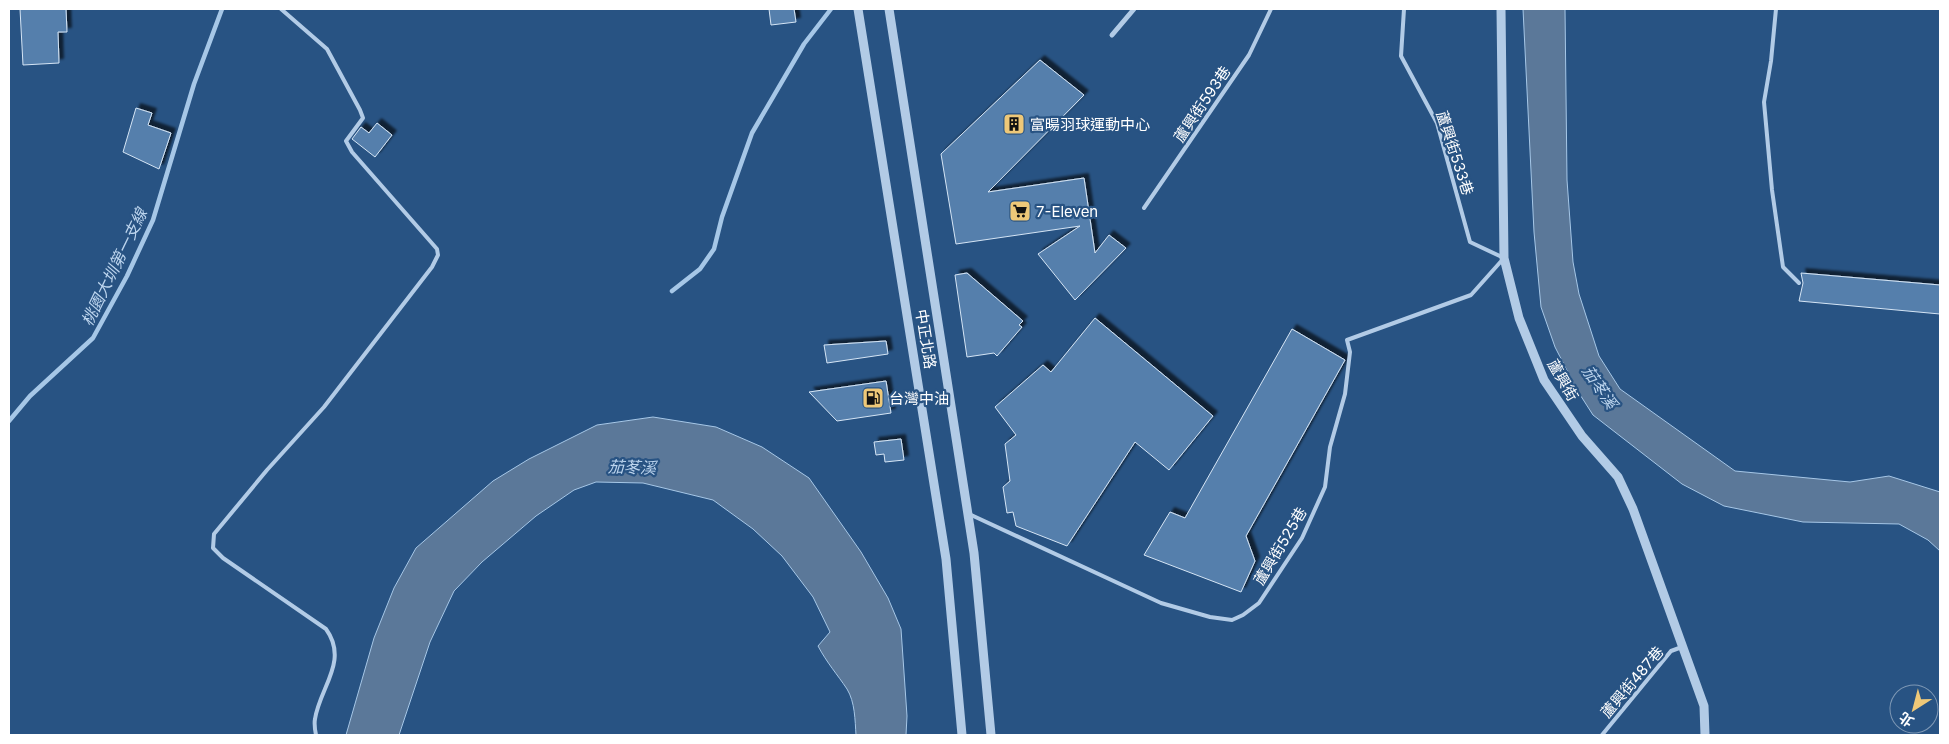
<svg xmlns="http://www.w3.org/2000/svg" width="1949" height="744" font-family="Inter,'Noto Sans TC',sans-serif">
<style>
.water{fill:#5b7899;stroke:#a6c7e7}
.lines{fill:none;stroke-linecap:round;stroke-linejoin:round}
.stream{stroke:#a6c7e7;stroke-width:4.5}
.building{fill:#557fac;stroke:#d5e5f5;filter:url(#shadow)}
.service{stroke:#b2cbe6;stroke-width:4}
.minor{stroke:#b2cbe6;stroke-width:5}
.tertiary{stroke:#b2cbe6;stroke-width:9}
.labels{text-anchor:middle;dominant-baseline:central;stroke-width:4.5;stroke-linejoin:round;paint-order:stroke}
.street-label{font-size:15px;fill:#fff;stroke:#285383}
.poi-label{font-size:15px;fill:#fff;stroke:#285383;text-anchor:start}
.water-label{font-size:16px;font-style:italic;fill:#bdd5ee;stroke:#285383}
</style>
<defs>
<filter id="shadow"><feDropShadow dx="4.5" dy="-4.5" stdDeviation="1" flood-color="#0009"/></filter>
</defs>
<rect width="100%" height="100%" fill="#285383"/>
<g class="water">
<polygon points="1523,9 1565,9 1567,180 1573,262 1579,294 1599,356 1620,389 1735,471 1850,482 1889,476 1940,492 1940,551 1928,540 1899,524 1803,522 1724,506 1682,484 1593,415 1577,390 1555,347 1541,307 1534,232"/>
<path d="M653 417 716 427 762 447 809 478 861 552 888 598 901 629 907 716 906 735H856C855 720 855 702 847 689 837 674 827 663 818 646L830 632 813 597 782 556 753 529 713 500 643 483 596 482 574 490 536 516 482 562 454 591 430 642 399 735H346L374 638 394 588 416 548 493 481 529 459 597 425Z"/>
</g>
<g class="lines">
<g class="stream">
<polyline points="672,291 700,269 714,249 722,217 752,133 804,44 831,9"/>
<polyline points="9,421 30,396 93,338 127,276 153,220 194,84 222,9"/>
</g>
</g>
<g class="building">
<polygon points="20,9 66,9 67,32 58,32 59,63 23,65"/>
<polygon points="769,9 794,9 796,22 771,25"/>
<polygon points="1040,60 1084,95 988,192 1084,178 1095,253 1109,235 1126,248 1075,300 1038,254 1080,226 956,244 941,154"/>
<polygon points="136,108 152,113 148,125 171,133 159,169 123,152"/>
<polygon points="377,123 392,135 375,157 352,139 361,127 369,133"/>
<polygon points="967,273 1023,321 1019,325 1022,327 997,356 994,353 967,357 955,275"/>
<polygon points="1801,273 1940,285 1940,314 1799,301 1803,283"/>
<polygon points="1095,318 1213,416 1169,470 1135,442 1067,546 1016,526 1013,512 1007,513 1003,487 1010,481 1005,444 1016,435 995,407 1043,365 1051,372"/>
<polygon points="1292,329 1345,360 1246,536 1255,561 1241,592 1144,555 1170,512 1185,518"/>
<polygon points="886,341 888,354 827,363 824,345"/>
<polygon points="886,381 891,413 837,421 809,392"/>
<polygon points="901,439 904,460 885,462 884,454 876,455 874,442"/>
</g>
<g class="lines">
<g class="service">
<path d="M281 9 327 49 360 110 363 118 346 141 352 152 437 249 438 255 432 267 324 407 267 470 214 534 213 548 223 558 326 629C349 661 320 687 315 719 314 724 315 730 316 735"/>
<polyline points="1776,9 1771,61 1764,102 1772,190 1783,267 1799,283"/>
<polyline points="1144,208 1249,55 1271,9"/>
<polyline points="969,514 1161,603 1210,617 1232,620 1243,615 1259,603 1302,538 1325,487 1330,447 1345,394 1350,352 1347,340 1471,295 1504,258 1470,242 1437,123 1401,56 1404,9"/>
<polyline points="1602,735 1671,651 1682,647"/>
</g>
<polyline class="minor" points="1112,35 1134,9"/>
<g class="tertiary">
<polyline points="858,9 946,559 962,735"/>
<polyline points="889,9 974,553 991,735"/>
<polyline points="1501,9 1504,258 1519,318 1544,380 1582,436 1618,477 1633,509 1704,706 1705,735"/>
</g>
</g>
<defs>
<g id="building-square" transform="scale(1.125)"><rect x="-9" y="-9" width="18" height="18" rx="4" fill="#eec878" stroke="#285383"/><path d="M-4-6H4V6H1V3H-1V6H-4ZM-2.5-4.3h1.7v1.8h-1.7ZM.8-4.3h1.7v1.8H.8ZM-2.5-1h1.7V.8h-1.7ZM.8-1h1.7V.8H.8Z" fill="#111"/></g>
<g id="supermarket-square" transform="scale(1.125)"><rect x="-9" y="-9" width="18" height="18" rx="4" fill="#eec878" stroke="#285383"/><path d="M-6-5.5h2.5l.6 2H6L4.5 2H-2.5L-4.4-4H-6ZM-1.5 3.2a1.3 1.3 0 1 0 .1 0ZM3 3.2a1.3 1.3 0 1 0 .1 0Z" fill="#111"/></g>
<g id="fuel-square" transform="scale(1.125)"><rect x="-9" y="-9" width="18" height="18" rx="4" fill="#eec878" stroke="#285383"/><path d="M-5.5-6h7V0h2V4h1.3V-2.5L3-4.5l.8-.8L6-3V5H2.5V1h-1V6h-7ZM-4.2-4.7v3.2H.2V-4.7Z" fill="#111"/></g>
</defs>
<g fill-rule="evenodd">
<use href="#building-square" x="1014" y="124"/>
<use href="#supermarket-square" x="1020" y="211"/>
<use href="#fuel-square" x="873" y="398"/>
</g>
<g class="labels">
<g class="street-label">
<text transform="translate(1202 104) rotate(-56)">蘆興街593巷</text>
<text transform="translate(1455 153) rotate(72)">蘆興街533巷</text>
<text transform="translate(926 339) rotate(81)">中正北路</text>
<text transform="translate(1563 380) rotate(60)">蘆興街</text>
<text transform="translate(1280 546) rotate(-59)">蘆興街525巷</text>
<text transform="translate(1632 682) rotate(-50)">蘆興街487巷</text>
</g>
<g class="poi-label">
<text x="1030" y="124">富暘羽球運動中心</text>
<text x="1036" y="211">7-Eleven</text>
<text x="889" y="398">台灣中油</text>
</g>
<g class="water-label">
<text transform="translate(114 267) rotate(-64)">桃園大圳第一支線</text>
<text transform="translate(1600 387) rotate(56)">茄苳溪</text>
<text transform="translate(632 467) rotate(2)">茄苳溪</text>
</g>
</g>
<rect width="1949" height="744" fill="none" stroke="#ffffff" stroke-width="20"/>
<g transform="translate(1914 709) rotate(216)"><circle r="24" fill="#285383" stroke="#7e98b5"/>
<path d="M0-4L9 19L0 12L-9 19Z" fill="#eec878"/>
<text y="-8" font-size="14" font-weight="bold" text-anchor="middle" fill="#ffffff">北</text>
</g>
</svg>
